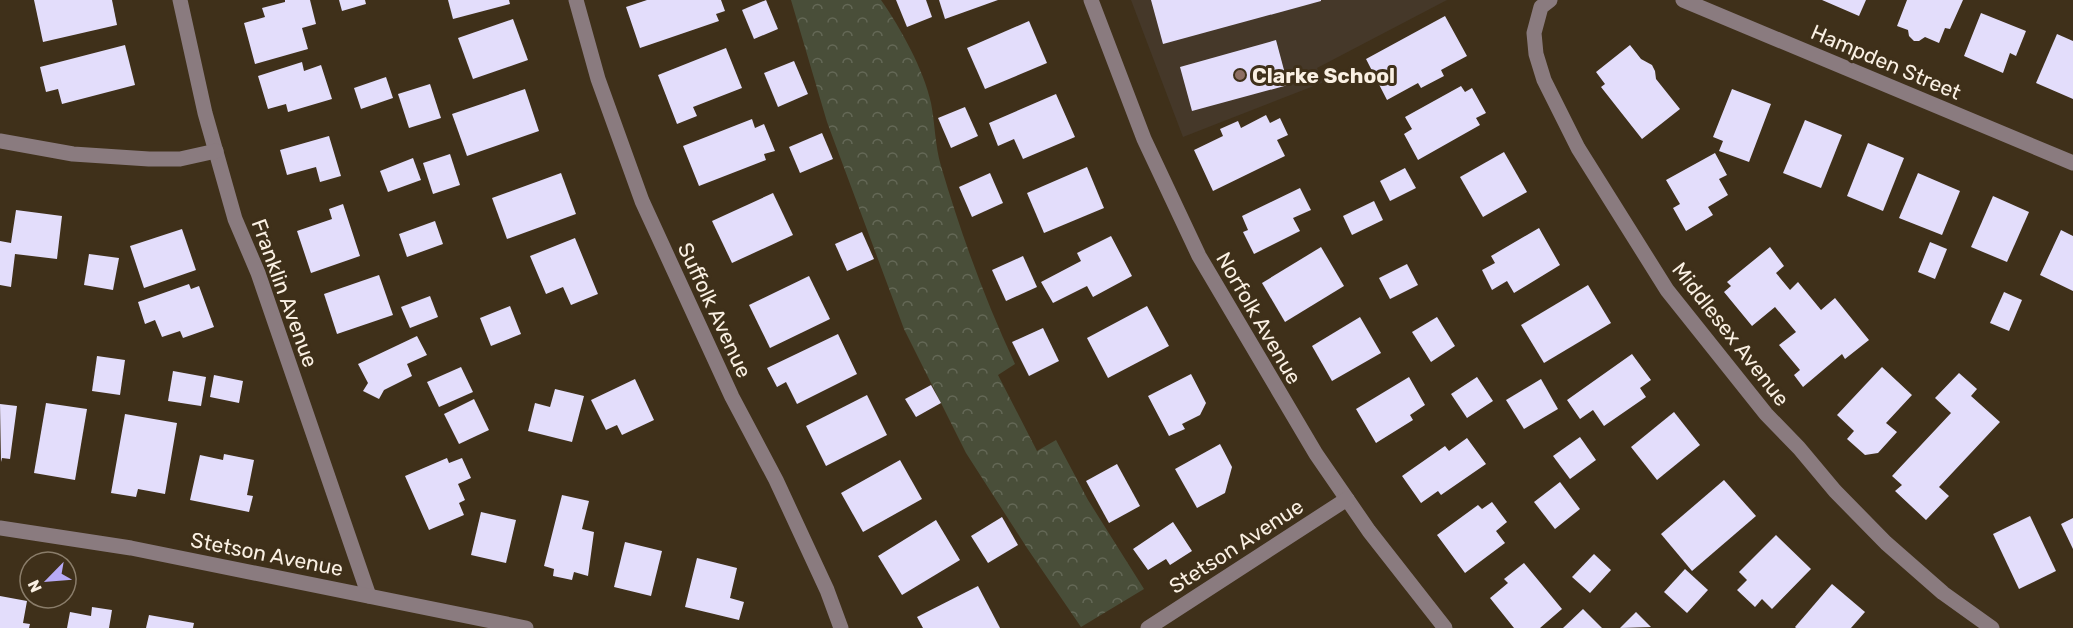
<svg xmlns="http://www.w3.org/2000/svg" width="2073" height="628" font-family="Rubik,sans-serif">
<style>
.education{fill:#453829}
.forest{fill:url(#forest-crowns)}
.building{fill:#e3ddfb}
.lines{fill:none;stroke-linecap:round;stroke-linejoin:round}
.minor{stroke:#8a7b7f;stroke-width:15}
.education-dot{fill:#8d6e63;stroke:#3f301a;stroke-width:2}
.labels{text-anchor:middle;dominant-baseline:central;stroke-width:6;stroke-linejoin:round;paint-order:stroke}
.street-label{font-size:21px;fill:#faf0e3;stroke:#3f301a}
.poi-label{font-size:21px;font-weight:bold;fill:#faf0e3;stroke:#3f301a;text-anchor:start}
</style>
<defs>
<pattern id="forest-crowns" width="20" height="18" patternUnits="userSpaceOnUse" patternTransform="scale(1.5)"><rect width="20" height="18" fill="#494e39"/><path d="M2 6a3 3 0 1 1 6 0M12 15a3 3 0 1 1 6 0" fill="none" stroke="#646856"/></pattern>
</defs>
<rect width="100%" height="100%" fill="#3f301a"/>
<polygon class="education" points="1131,0 1447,0 1317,68 1324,82 1183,137"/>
<path class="forest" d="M791 0H881C900 27 924 70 931 103 935 123 935 146 941 166 961 234 985 300 1015 364L998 375 1037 451 1056 440 1088 500 1144 589 1081 627 1027 548 966 453 904 329 827 122Z"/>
<g class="building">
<polygon points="34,0 112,0 117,25 43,42"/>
<polygon points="285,0 310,0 316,24 302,28 308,49 255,64 244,23 265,17 262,8 285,2"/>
<polygon points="339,0 365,0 366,4 342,11"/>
<polygon points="448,0 509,0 510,4 453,19"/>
<polygon points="647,0 721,0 725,11 716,14 719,21 640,48 626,7"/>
<polygon points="766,0 778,29 754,39 742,10"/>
<polygon points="896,0 926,0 932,17 907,27"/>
<polygon points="939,0 998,0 945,19"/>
<polygon points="1151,0 1321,0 1321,1 1163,44"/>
<polygon points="1822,0 1866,0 1859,16"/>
<polygon points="1907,0 1963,0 1950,29 1945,28 1939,43 1925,37 1919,41 1914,41 1909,36 1908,30 1897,26"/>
<polygon points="1981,13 2026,31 2016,56 2010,53 2003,73 1964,56"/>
<polygon points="1445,16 1467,56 1441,70 1444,76 1421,88 1418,83 1387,100 1366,59"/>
<polygon points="513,19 528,60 473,79 458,38"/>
<polygon points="1029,21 1047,63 985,89 967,48"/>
<polygon points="2057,34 2073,41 2073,99 2036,83"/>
<polygon points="1276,40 1288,85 1192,111 1180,67"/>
<polygon points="125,45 135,85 62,104 58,89 46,92 40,67"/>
<polygon points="1630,45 1641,59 1652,65 1655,71 1656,79 1680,109 1642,139 1601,87 1605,84 1596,72"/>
<polygon points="726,48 742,88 693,107 697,116 677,124 658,75"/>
<polygon points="794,61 808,94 778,107 764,73"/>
<polygon points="302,62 304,71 321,65 332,99 288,112 286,104 268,109 258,76"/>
<polygon points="386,77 393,98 361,109 354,88"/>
<polygon points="430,84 441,118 409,128 398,94"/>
<polygon points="1461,86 1465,92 1472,88 1486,113 1476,118 1480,125 1418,160 1404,134 1412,129 1405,117"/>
<polygon points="525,89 539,131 467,156 452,114"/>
<polygon points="1732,89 1771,104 1749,162 1719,151 1723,141 1713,137"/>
<polygon points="1056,94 1075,137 1023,159 1014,139 998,146 989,123"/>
<polygon points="965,107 978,136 951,148 938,118"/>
<polygon points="1266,115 1270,123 1280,118 1288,135 1277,140 1285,156 1213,191 1194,150 1223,136 1220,129 1238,121 1241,128"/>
<polygon points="752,119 755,128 764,124 775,151 764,154 766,160 699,186 683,146"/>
<polygon points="1805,120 1842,135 1821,188 1783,173"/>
<polygon points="822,133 833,159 800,173 789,147"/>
<polygon points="329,136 341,176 320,182 316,167 287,175 280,150"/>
<polygon points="1868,143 1904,158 1883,211 1847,196"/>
<polygon points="1504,152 1527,192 1483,217 1460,177"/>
<polygon points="1715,153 1727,175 1719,179 1728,195 1708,207 1713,215 1686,231 1673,208 1680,204 1666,180"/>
<polygon points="450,154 460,185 433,194 423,163"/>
<polygon points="413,158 421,180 388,192 380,171"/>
<polygon points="1087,167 1104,208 1044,233 1027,193"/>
<polygon points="1405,168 1416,188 1390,201 1380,181"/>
<polygon points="561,173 576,214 507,239 492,198"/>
<polygon points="990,173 1003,203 972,217 959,187"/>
<polygon points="1918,173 1960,191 1942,235 1899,218"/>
<polygon points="1300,188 1311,210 1293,218 1300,231 1254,254 1243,232 1248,230 1242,216"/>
<polygon points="773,193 793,235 732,263 712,221"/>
<polygon points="1993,196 2029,212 2007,262 1971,247"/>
<polygon points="1374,201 1383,220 1352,235 1343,216"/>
<polygon points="343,204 360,256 311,273 297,231 332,219 329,209"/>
<polygon points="16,210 62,216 57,259 15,254 11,287 0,285 0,241 11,243"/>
<polygon points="435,221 443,244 407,257 399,234"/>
<polygon points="1539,228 1560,265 1514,293 1507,281 1492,290 1482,270 1495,263 1491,256"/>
<polygon points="182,229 196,270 144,288 130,246"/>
<polygon points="2061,230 2073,236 2073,291 2040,275"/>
<polygon points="862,232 874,259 847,271 835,244"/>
<polygon points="1111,236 1132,276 1093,297 1087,286 1053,303 1041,282 1081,261 1077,253"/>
<polygon points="575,238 598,294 571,305 563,287 546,294 530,256"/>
<polygon points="1930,242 1947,249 1935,279 1918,272"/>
<polygon points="1321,247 1344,286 1285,322 1262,283"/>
<polygon points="1770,247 1784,266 1776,273 1790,290 1798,282 1821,310 1835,298 1869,340 1845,359 1842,354 1803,387 1794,375 1800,370 1779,345 1796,332 1775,307 1752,326 1724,292 1731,286 1727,282"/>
<polygon points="89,254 119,258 113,290 84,285"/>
<polygon points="1023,256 1037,287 1006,301 992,270"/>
<polygon points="1407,264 1418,285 1390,299 1379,278"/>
<polygon points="379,275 393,315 337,334 324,294"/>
<polygon points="809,276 830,319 770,348 749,305"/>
<polygon points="189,284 191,289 199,286 214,327 183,338 180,331 162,337 155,320 145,324 138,302"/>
<polygon points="1588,285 1611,323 1544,363 1521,325"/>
<polygon points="2004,292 2022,300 2009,331 1990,323"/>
<polygon points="430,296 438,317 410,328 401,307"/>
<polygon points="510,306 521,334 491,346 480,318"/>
<polygon points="1147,306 1169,346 1108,378 1087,338"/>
<polygon points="1360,317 1381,353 1332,381 1312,346"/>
<polygon points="1437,317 1455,346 1431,362 1412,332"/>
<polygon points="1043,328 1059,361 1029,376 1012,342"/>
<polygon points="838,334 857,374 797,404 786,382 777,387 767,368"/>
<polygon points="417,336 427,355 407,364 412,376 384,390 379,399 363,391 368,383 358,364"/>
<polygon points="1632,354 1651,380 1640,388 1646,397 1604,426 1593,410 1580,419 1567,400"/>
<polygon points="97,356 125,360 120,395 92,391"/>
<polygon points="461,367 473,392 439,407 427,382"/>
<polygon points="1882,367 1912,395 1886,423 1897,432 1878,453 1865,455 1847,439 1854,431 1837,415"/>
<polygon points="173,371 206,377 201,406 168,401"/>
<polygon points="1959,373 1977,389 1971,396 2000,422 1939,487 1949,496 1926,520 1895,491 1902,485 1892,476 1951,413 1935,398"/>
<polygon points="1191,374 1206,403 1200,415 1182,424 1185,429 1169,436 1148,396"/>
<polygon points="214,375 243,381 239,403 210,397"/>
<polygon points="1409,377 1425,405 1410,415 1413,420 1376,443 1356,409"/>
<polygon points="1477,377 1493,401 1467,418 1451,394"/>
<polygon points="635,379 654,420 622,435 617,425 606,430 591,400"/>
<polygon points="1541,379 1558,409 1524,429 1506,400"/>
<polygon points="931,385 941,403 916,417 905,399"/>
<polygon points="555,389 584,396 572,442 528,431 535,403 550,407"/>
<polygon points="867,395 887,435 826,466 806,426"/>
<polygon points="474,399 489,430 459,444 444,414"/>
<polygon points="46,403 87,409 75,480 34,473"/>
<polygon points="0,404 17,406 10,459 2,458 1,462"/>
<polygon points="1674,412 1700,445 1657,480 1631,447"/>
<polygon points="125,414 177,423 165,494 138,489 136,497 111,493"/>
<polygon points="1580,437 1596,460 1570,479 1553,456"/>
<polygon points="1467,438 1486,464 1441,495 1438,491 1421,503 1402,476 1445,446 1449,451"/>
<polygon points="1220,444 1232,467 1225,493 1197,508 1175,469"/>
<polygon points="224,454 254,460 247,495 253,496 249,512 190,500 200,455 223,460"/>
<polygon points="447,458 449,463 462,458 471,478 458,484 465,500 459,503 464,515 429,530 405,476"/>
<polygon points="900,460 922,499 863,532 841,493"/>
<polygon points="1117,464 1140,506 1109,523 1086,481"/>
<polygon points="1724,480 1756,516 1692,571 1661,534"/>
<polygon points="1560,482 1580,509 1555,529 1534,502"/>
<polygon points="562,495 589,501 582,529 594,532 588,576 574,572 572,580 553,576 554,569 544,566"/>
<polygon points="1492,502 1507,522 1496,531 1505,543 1465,573 1437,535 1478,505 1482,509"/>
<polygon points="481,512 516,520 506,563 471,555"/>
<polygon points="2030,516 2056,571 2019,589 1993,534"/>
<polygon points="1002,517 1018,545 988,563 971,536"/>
<polygon points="2073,518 2073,549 2061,524"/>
<polygon points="936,520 960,560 902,595 878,556"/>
<polygon points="1173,522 1192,551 1170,565 1166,559 1148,570 1133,549"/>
<polygon points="1776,535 1811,569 1772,609 1762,599 1755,607 1737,590 1747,580 1739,572"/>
<polygon points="625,542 662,551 651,596 614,587"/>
<polygon points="1594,554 1611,570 1590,593 1572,577"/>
<polygon points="697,558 737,568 730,598 744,602 739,620 685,607"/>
<polygon points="1524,563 1562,609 1540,628 1514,628 1490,598 1508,583 1504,579"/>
<polygon points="1685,569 1708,590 1687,613 1664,592"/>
<polygon points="1832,584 1865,612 1851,628 1796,628 1795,627"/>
<polygon points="978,586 1000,628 923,628 917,617"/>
<polygon points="0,596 27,601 23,623 30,624 29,628 0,628"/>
<polygon points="92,607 112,610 109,628 67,628 70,612 91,616"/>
<polygon points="1583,609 1602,628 1563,628"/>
<polygon points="1636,612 1651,627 1620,628"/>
<polygon points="149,615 194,623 193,628 146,628"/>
</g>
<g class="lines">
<g class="minor">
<polyline points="180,0 205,113 235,219 258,273 369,596"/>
<polyline points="576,0 598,79 642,201 732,397 776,480 827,590 841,628"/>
<polyline points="1091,0 1144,139 1199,256 1316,454 1369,531 1445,628"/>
<polyline points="1550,0 1541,7 1534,33 1536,54 1544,80 1578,148 1667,290 1766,414 1799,448 1835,491 1886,543 1943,593 1992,628"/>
<polyline points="1683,0 2073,163"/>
<polyline points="0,141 73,154 149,159 180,159 216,151"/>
<polyline points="0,528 131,548 526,628"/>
<polyline points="1148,628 1347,499"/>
</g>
</g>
<circle class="education-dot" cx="1240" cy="75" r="6"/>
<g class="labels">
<g class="street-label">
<text transform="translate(1886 62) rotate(23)">Hampden Street</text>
<text transform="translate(285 293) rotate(70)">Franklin Avenue</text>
<text transform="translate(715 310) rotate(65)">Suffolk Avenue</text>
<text transform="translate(1259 318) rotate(60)">Norfolk Avenue</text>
<text transform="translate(1731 334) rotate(52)">Middlesex Avenue</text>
<text transform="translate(1236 546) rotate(-33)">Stetson Avenue</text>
<text transform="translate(267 554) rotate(11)">Stetson Avenue</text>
</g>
<g class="poi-label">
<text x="1252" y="75">Clarke School</text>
</g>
</g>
<g transform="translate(48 580) rotate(245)"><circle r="28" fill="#3f301a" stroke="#8a7d6a" stroke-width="1.5"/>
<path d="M0-4.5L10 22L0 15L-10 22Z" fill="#b8abf7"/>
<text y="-9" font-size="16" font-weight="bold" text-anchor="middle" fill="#faf0e3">N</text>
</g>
</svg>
